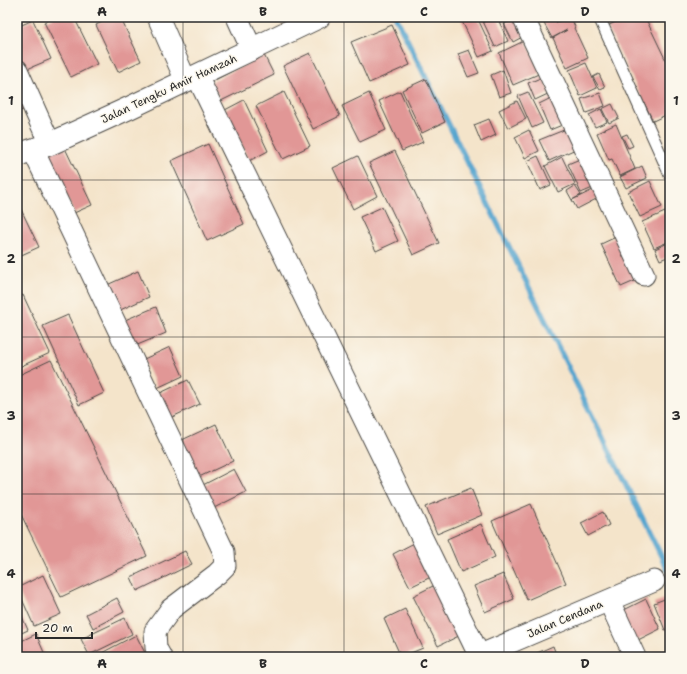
<svg xmlns="http://www.w3.org/2000/svg" width="687" height="674" font-family="'Shantell Sans',sans-serif">
<style>
.lines{fill:none;stroke-linecap:round;stroke-linejoin:round}
.stream{stroke:#54a4ce;stroke-width:5.5}
.building{fill:#e19796}
.service-casing{stroke:#494743;stroke-width:13}
.minor-casing{stroke:#494743;stroke-width:23}
.primary-casing{stroke:#494743;stroke-width:24}
.service{stroke:#fff;stroke-width:11}
.minor{stroke:#fff;stroke-width:21}
.primary{stroke:#fff;stroke-width:22}
.grid{fill:none;stroke:#2b2b2b;stroke-width:1;stroke-opacity:0.55}
.labels{text-anchor:middle;dominant-baseline:central;stroke-width:3;stroke-linejoin:round;paint-order:stroke}
.street-label{font-size:11px;fill:#2b2b2b;stroke:#fbf7ec}
.neatline{fill:none;stroke:#2b2b2b;stroke-width:1.5}
.grid-label{font-size:13px;text-anchor:middle;font-weight:bold;fill:#2b2b2b}
</style>
<rect width="100%" height="100%" fill="#fbf7ec"/>
<filter id="ink" filterUnits="userSpaceOnUse"><feTurbulence type="fractalNoise" baseFrequency=".025" numOctaves="2"/><feDisplacementMap in="SourceGraphic" scale="8" xChannelSelector="R" yChannelSelector="G"/><feConvolveMatrix kernelMatrix="1 2 1 2 8 2 1 2 1" color-interpolation-filters="sRGB"/></filter>
<filter id="wash" filterUnits="userSpaceOnUse"><feTurbulence type="fractalNoise" baseFrequency=".012" numOctaves="4" result="noise"/><feDisplacementMap in="SourceGraphic" scale="16" xChannelSelector="R" yChannelSelector="G"/><feGaussianBlur stdDeviation="0.9" result="paint"/><feColorMatrix in="noise" values="0 0 0 0 0 0 0 0 0 0 0 0 0 0 0 0 0 1.4 0 .05"/><feComposite in="paint" operator="in"/></filter>
<g filter="url(#wash)">
<rect width="100%" height="100%" fill="#f4e4ca"/>
<g class="lines">
<polyline class="stream" points="396,17 670,574"/>
</g>
<g id="blocks">
<g class="building">
<polygon points="54,17 74,17 97,64 71,77 44,22"/>
<polygon points="112,17 120,17 141,61 118,72 96,25"/>
<polygon points="460,17 477,17 493,51 479,57"/>
<polygon points="481,17 497,17 508,41 495,47"/>
<polygon points="501,17 514,17 503,22"/>
<polygon points="518,17 526,35 513,42 504,24"/>
<polygon points="565,17 556,22 571,17 575,27 574,28 588,58 567,68 553,38 567,30 552,38 541,18"/>
<polygon points="626,17 645,17 670,69 670,113 653,121 607,26"/>
<polygon points="33,20 51,59 25,70 17,51 17,27"/>
<polygon points="392,25 410,65 369,83 351,42"/>
<polygon points="526,40 541,73 513,85 499,53"/>
<polygon points="469,50 479,73 468,77 458,54"/>
<polygon points="310,53 340,116 313,129 283,66"/>
<polygon points="264,55 274,75 221,101 211,82"/>
<polygon points="586,63 597,88 580,96 569,70"/>
<polygon points="503,70 511,93 499,97 491,75"/>
<polygon points="599,74 605,87 600,89 593,77"/>
<polygon points="543,77 550,93 535,100 528,83"/>
<polygon points="426,79 445,122 422,133 402,90"/>
<polygon points="17,88 26,109 17,112"/>
<polygon points="400,91 423,142 402,151 379,101"/>
<polygon points="284,92 310,146 283,159 256,106"/>
<polygon points="528,92 543,123 532,128 518,96"/>
<polygon points="369,93 386,130 360,142 342,106"/>
<polygon points="600,93 605,106 586,113 581,99"/>
<polygon points="555,96 567,123 550,130 539,104"/>
<polygon points="244,100 268,151 249,161 225,110"/>
<polygon points="517,101 526,119 508,128 499,110"/>
<polygon points="612,104 619,118 609,123 602,109"/>
<polygon points="601,109 607,122 595,127 589,115"/>
<polygon points="489,119 496,135 481,142 474,125"/>
<polygon points="616,124 635,169 620,176 612,159 609,160 597,133"/>
<polygon points="569,128 578,148 549,161 539,140"/>
<polygon points="529,130 539,151 525,158 515,137"/>
<polygon points="627,134 633,146 628,148 622,136"/>
<polygon points="208,144 244,224 207,241 171,161"/>
<polygon points="64,146 92,205 74,213 46,154"/>
<polygon points="395,151 439,243 413,255 369,163"/>
<polygon points="358,156 377,196 353,209 333,168"/>
<polygon points="538,156 551,185 540,190 527,161"/>
<polygon points="562,157 575,184 558,192 545,166"/>
<polygon points="582,158 595,187 581,193 568,164"/>
<polygon points="642,166 647,178 626,188 620,177"/>
<polygon points="650,181 662,207 640,217 628,192"/>
<polygon points="575,186 581,195 572,200 567,191"/>
<polygon points="595,189 600,197 577,209 572,200"/>
<polygon points="17,201 39,247 17,257"/>
<polygon points="382,207 398,241 376,251 360,217"/>
<polygon points="665,212 670,224 670,241 654,248 642,222"/>
<polygon points="616,237 637,280 621,287 601,244"/>
<polygon points="670,242 670,256 660,260 655,249"/>
<polygon points="138,271 149,297 118,311 107,285"/>
<polygon points="23,295 50,353 17,368 17,298"/>
<polygon points="156,307 166,333 135,346 125,320"/>
<polygon points="68,315 104,393 79,405 43,326"/>
<polygon points="170,347 183,376 157,388 144,359"/>
<polygon points="51,360 147,556 61,597 17,506 17,376"/>
<polygon points="188,380 200,404 170,418 158,394"/>
<polygon points="216,424 233,461 199,477 182,440"/>
<polygon points="234,469 246,492 212,509 201,486"/>
<polygon points="471,488 482,515 437,534 426,507"/>
<polygon points="531,504 566,583 527,600 492,521"/>
<polygon points="603,512 609,525 588,536 581,523"/>
<polygon points="481,524 495,557 461,572 447,539"/>
<polygon points="416,542 433,576 410,587 393,554"/>
<polygon points="185,551 192,564 137,591 131,577"/>
<polygon points="503,574 514,599 485,612 474,586"/>
<polygon points="43,575 61,614 34,626 17,588"/>
<polygon points="439,583 463,634 438,646 413,596"/>
<polygon points="670,597 670,628 665,630 654,603"/>
<polygon points="117,598 124,612 93,628 86,614"/>
<polygon points="646,599 660,629 634,642 620,612"/>
<polygon points="405,609 423,648 401,657 384,619"/>
<polygon points="20,612 28,630 17,635 17,613"/>
<polygon points="125,618 132,634 89,655 81,639"/>
<polygon points="36,634 46,657 18,657 17,643"/>
<polygon points="136,635 147,657 94,657"/>
<polygon points="553,646 557,657 528,657"/>
</g>
</g>
</g>
<g filter="url(#ink)">
<use href="#blocks" fill-opacity="0" stroke="#494743" stroke-width="1"/>
<g class="lines">
<g class="service-casing">
<polyline id="service" points="599,17 670,175"/>
</g>
<g class="minor-casing">
<g id="minor">
<polyline points="158,17 186,81"/>
<polyline points="237,17 252,50"/>
<polyline points="523,17 644,275"/>
<polyline points="17,70 50,144"/>
<polyline points="197,76 480,657"/>
<polyline points="33,150 224,552 225,566 217,574 171,609 155,631 156,648 161,657"/>
<polyline points="609,601 635,657"/>
<polyline points="476,657 654,581"/>
</g>
</g>
<g class="primary-casing">
<polyline id="primary" points="17,155 50,144 129,108 319,17"/>
</g>
<use href="#service" class="service"/>
<use href="#minor" class="minor"/>
<use href="#primary" class="primary"/>
</g>
</g>
<path class="grid" d="M183 17V657M344 17V657M504 17V657M17 180H670M17 337H670M17 494H670"/>
<g class="labels">
<g class="street-label">
<text transform="translate(169 89) rotate(-25)">Jalan Tengku Amir Hamzah</text>
<text transform="translate(565 619) rotate(-23)">Jalan Cendana</text>
</g>
</g>
<rect width="687" height="674" fill="none" stroke="#fbf7ec" stroke-width="44"/>
<path d="M36 632v6h56v-6" fill="none" stroke="#2b2b2b" stroke-width="2"/>
<text x="42" y="632" font-size="12" fill="#2b2b2b" stroke="#fbf7ec" stroke-width="3" paint-order="stroke">20 m</text>
<rect x="22" y="22" width="643" height="630" class="neatline"/>
<g class="grid-label">
<text x="102" y="16">A</text>
<text x="263" y="16">B</text>
<text x="424" y="16">C</text>
<text x="585" y="16">D</text>
<text x="11" y="105">1</text>
<text x="676" y="105">1</text>
<text x="11" y="263">2</text>
<text x="676" y="263">2</text>
<text x="11" y="420">3</text>
<text x="676" y="420">3</text>
<text x="11" y="578">4</text>
<text x="676" y="578">4</text>
<text x="102" y="668">A</text>
<text x="263" y="668">B</text>
<text x="424" y="668">C</text>
<text x="585" y="668">D</text>
</g>
</svg>
